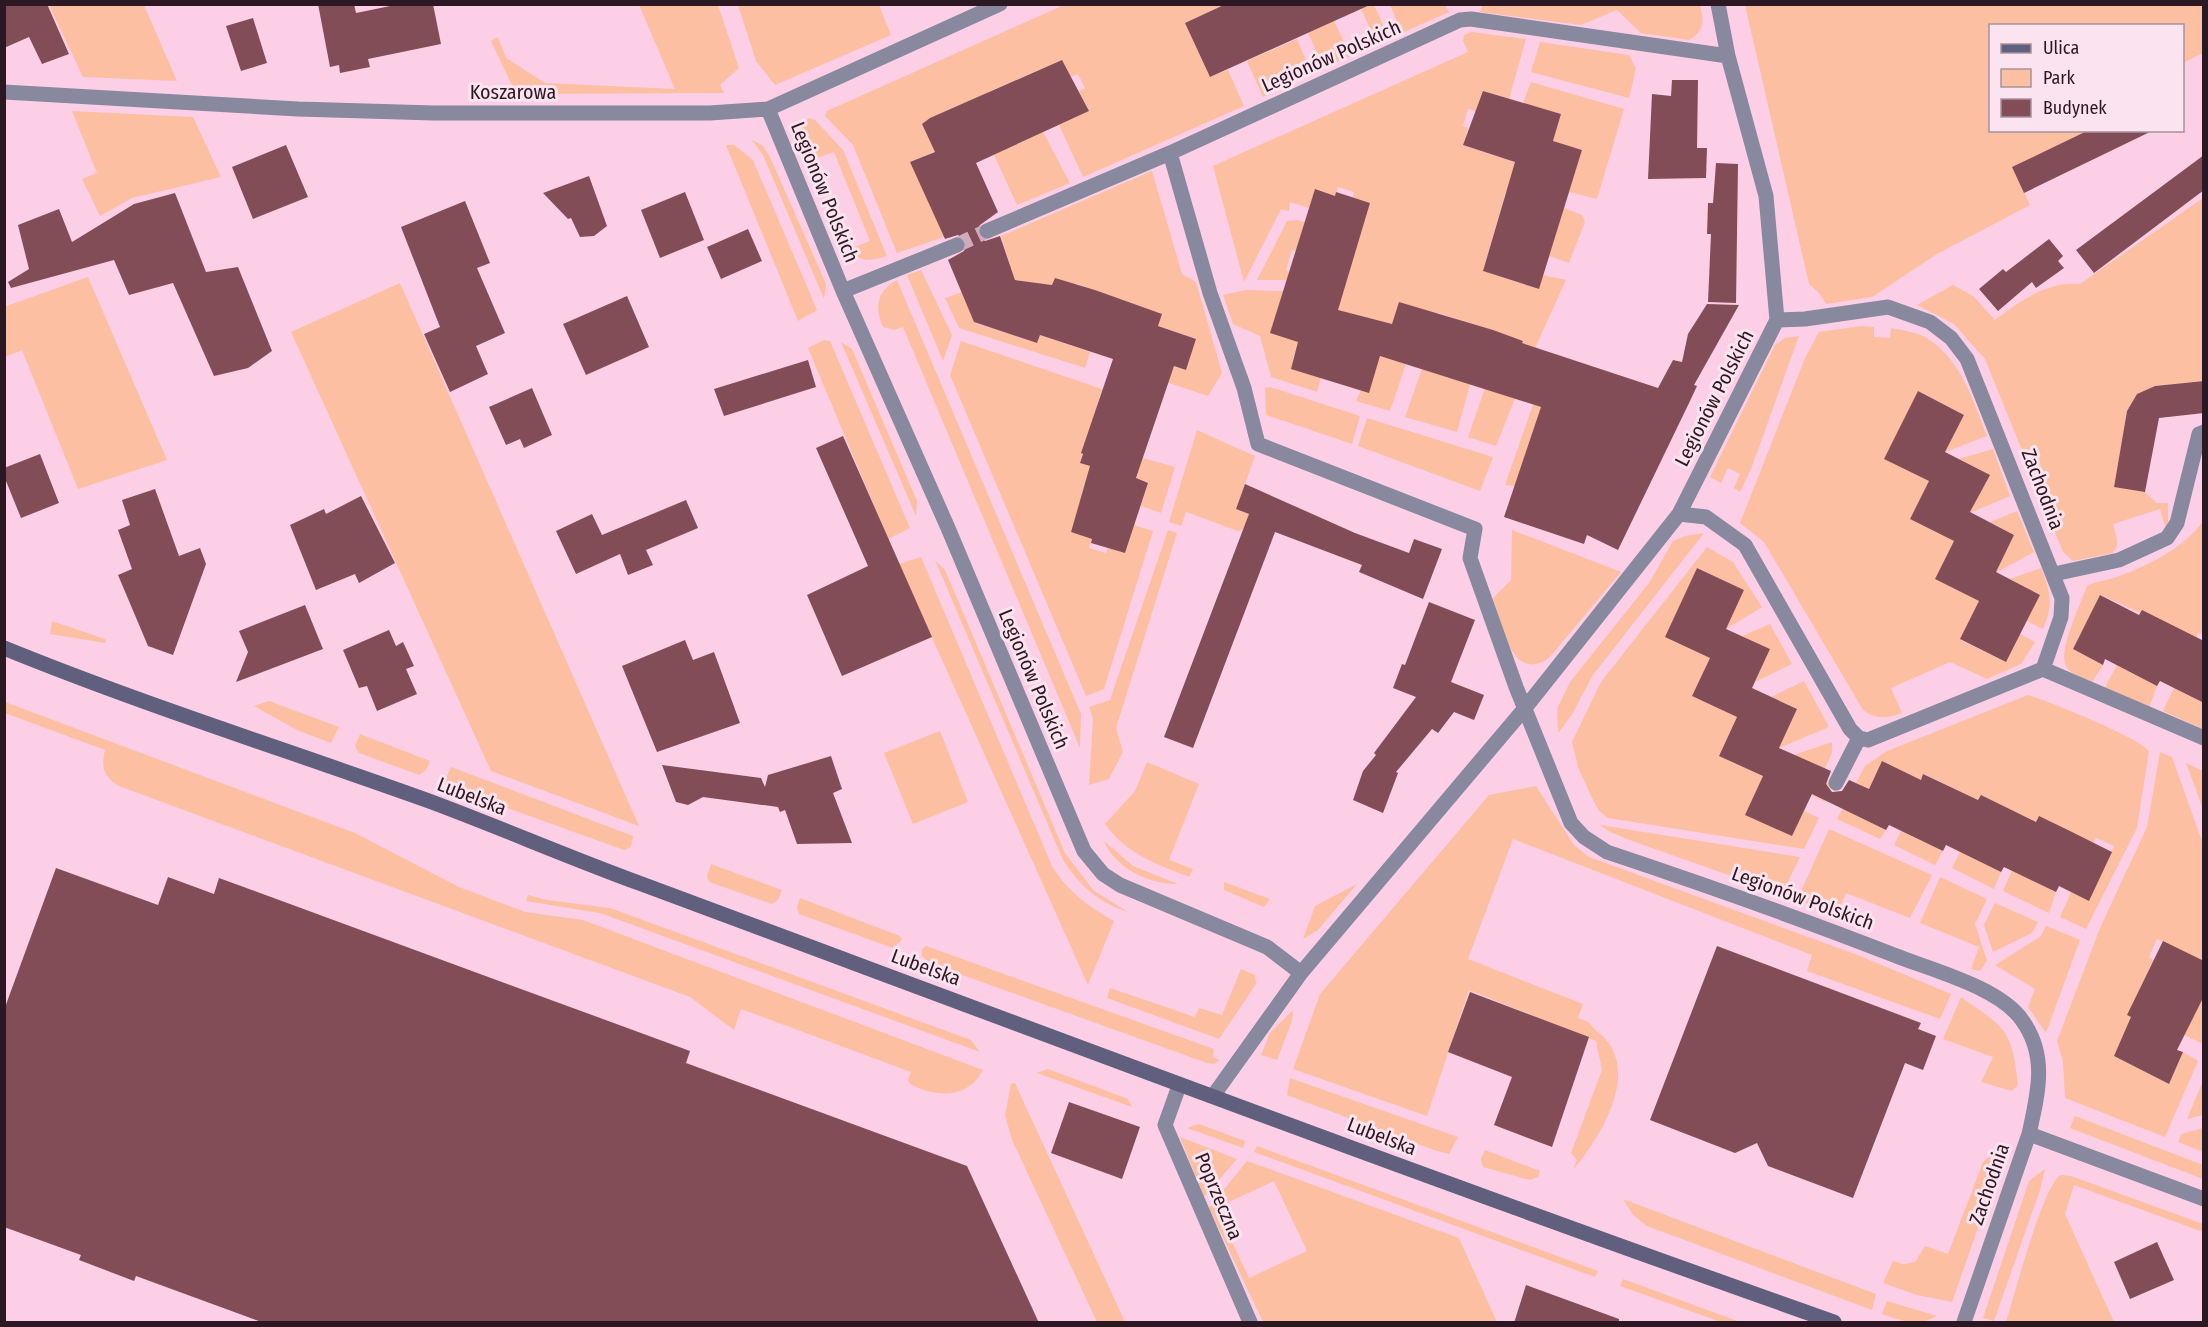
<svg xmlns="http://www.w3.org/2000/svg" width="2208" height="1327" viewBox="0 0 2208 1327" font-family="'Fira Sans Condensed',sans-serif">
<style>
.green{fill:#fdbfa1;fill-rule:evenodd}
.building{fill:#834d58}
.lines{fill:none;stroke-linecap:round;stroke-linejoin:round}
.street-tunnel{stroke:#d2aabf;stroke-width:15;stroke-dasharray:15 8;stroke-linecap:butt}
.street{stroke:#88889e;stroke-width:15}
.secondary{stroke:#605f7e;stroke-width:15}
.labels{text-anchor:middle;stroke-width:6;stroke-linejoin:round;paint-order:stroke}
.street-label{font-size:20px;fill:#2c1823;stroke:#fbe4ef}
</style>
<rect width="100%" height="100%" fill="#fccfe6"/>
<!-- green -->
<path class="green" d="M1066 4 1226 5 1185 23 1210 77 1228 70 1244 106 1083 177 1059 125 1089 111 1079 91 1085 88 1078 74 1070 77 1062 60 990 91 942 148 911 162 944 237 897 253 853 145 825 116 827 111Z
M1483 4 1700 5C1704 22 1705 30 1689 40L1641 33 1617 10 1581 25 1480 12Z
M49 5H144L177 81 83 77Z
M639 5H718L739 68 720 85 724 93 516 94 491 41 498 37 506 58 545 83 675 89Z
M738 5H879L891 35 775 85 756 61Z
M1359 5H1374L1389 38 1377 43Z
M1390 5H1445L1449 12 1402 33Z
M1745 5H2203V53L2183 63 2182 26H1990V130L2089 131 2012 167 2030 205 1937 254 1872 297 1826 304 1819 293 1809 284Z
M1334 21 1351 56 1324 68 1308 33Z
M1471 32 1526 39 1509 99 1483 91 1476 111 1468 109 1463 126 1468 128 1463 145 1518 163 1505 194 1483 271 1538 289 1543 275 1566 280 1536 346 1496 446 1468 437 1485 388 1506 395 1523 341 1439 313 1392 324 1334 321 1370 203 1353 198 1354 192 1338 187 1335 196 1315 190 1309 208 1290 202 1289 211 1281 209 1244 282 1213 166 1468 52 1463 41 1464 35Z
M1297 39 1312 74 1263 97 1247 61Z
M1540 42 1629 55 1636 69 1629 98 1531 72Z
M1531 82 1624 109 1597 199 1569 192 1582 150 1561 144 1551 148 1561 114 1523 103Z
M72 111 193 117 221 177 132 198 100 216 82 179 97 173Z
M809 118 815 120 843 150 887 256C870 261 861 263 849 249L870 241 834 152 811 160 799 131 800 125Z
M1043 132 1070 183 1017 205 994 155Z
M752 140 762 145 770 157 826 284 824 299 763 155Z
M726 145H734L753 160 817 310 798 321Z
M1152 171 1182 274 1196 282 1222 373 1208 396 1157 379 1163 362 1186 370 1196 339 1158 326 1161 314 1078 284 1052 285 1015 280 1001 236Z
M2203 198V381L2155 386 2137 394 2127 411 2114 486 2145 492 2157 503H2168V524L2165 526 2160 509 2113 524C2115 534 2122 544 2112 553L2073 561 2063 552 1985 359 1954 324 1917 305 1953 285 1973 296 1995 320C2021 301 2046 281 2080 284Z
M1564 208 1582 215 1585 222 1569 263 1549 256Z
M1297 220 1305 222 1296 251 1292 250 1286 270 1289 272 1287 280H1257L1287 221Z
M921 270 952 335 943 361 907 275Z
M88 277 167 460 78 489 22 350 5 357 4 307Z
M897 280 1081 714 1080 748 903 327 894 330 883 327C874 307 877 291 897 280Z
M400 283 639 826 491 771 291 332Z
M1246 290 1283 291 1302 335 1293 359 1321 378 1317 392 1271 377 1260 336 1233 324 1223 295Z
M962 292 975 323 1037 343 1040 335 1090 352 1085 368 959 328 945 298Z
M1861 326 1874 327V337L1890 338 1891 328C1901 330 1914 332 1923 336 1960 356 1973 400 1987 436L1945 452 1964 415 1918 391 1885 459 1929 481 1910 519 1954 541 1935 579 1979 601 1960 640 2006 662 2020 634 2035 642 2021 664 1987 679 1950 662 1891 688 1902 713C1887 718 1876 720 1863 710L1764 542 1740 523 1805 358 1819 332Z
M1799 336 1751 469 1740 492 1734 488 1740 474 1728 468 1721 483 1710 477 1775 345 1785 338Z
M824 340 830 341 910 528 888 539 808 348Z
M961 341 1102 389 1080 462 1093 467 1082 492 1084 493 1071 531 1092 539 1089 548 1106 553 1108 548 1125 553 1134 525 1153 531 1104 689 1086 696 950 375Z
M841 342 852 349 917 501 916 516Z
M1551 353 1558 355 1515 486 1505 485Z
M1380 356 1406 364 1390 411 1356 401 1361 390 1369 392Z
M1422 369 1470 384 1457 432 1405 417Z
M1270 387 1360 416 1352 444 1266 415 1265 388Z
M1367 418 1493 457 1480 491 1358 446Z
M1197 430 1255 456 1236 509 1252 515 1256 525 1238 531 1186 512 1181 526 1169 522Z
M1993 449 2010 496 1970 513 1989 475 1959 459Z
M1143 458 1175 467 1161 513 1141 506 1148 483 1136 479Z
M2017 511 2034 552 1995 573 2014 535 1990 522Z
M2201 524H2203V635L2198 633 2196 638 2101 595 2073 649 2103 665 2092 682C2084 678 2073 675 2067 668 2056 653 2081 604 2087 586 2096 581 2105 581 2114 578 2145 567 2181 550 2201 524Z
M1168 530 1177 533 1116 728 1123 752 1109 779 1089 785 1093 719 1089 707 1110 700Z
M1512 530 1621 572 1549 658C1511 684 1502 624 1493 598L1511 580Z
M1704 533 1593 675 1571 716 1558 733 1557 709 1570 682 1649 583 1673 541 1685 536Z
M1707 547 1733 562 1762 607 1726 629 1744 590 1697 568 1666 636 1710 658 1692 696 1737 717 1719 755 1763 776 1746 815 1792 836 1804 811 1819 818 1804 849 1608 818 1599 811 1591 796 1578 767 1572 742 1601 682Z
M921 557 1052 866C1068 892 1088 906 1114 921L1088 985 899 564Z
M935 560 945 570 1065 853 1093 890 1128 912C1098 902 1080 886 1063 860Z
M2041 568C2051 592 2053 605 2043 629L2027 621 2040 595 2010 579Z
M52 621 105 639 106 643 50 634Z
M1770 624 1792 664 1755 682 1770 649 1742 636Z
M2117 665 2157 686 2149 708 2105 687Z
M1804 681 1829 727 1779 748 1797 709 1771 697Z
M2174 688 2203 703V729L2163 711Z
M2028 695C2046 700 2142 739 2149 751L2137 828 2086 929 2060 917 2071 892 2089 900 2114 846 2096 838 2093 843 2039 817 2036 822 1981 795 1978 800 1924 774 1921 780 1882 761 1856 815 1886 830 1880 839 1837 819 1865 766 1887 751Z
M269 701 339 727 331 743 297 730 254 706Z
M5 702 355 833 459 887 525 912 583 920 983 1070C968 1099 936 1098 910 1084L908 1080 911 1072 741 1009 734 1030 690 997 119 786C103 776 101 767 105 750L5 713Z
M940 731 968 802 913 824 884 753Z
M360 734 430 761 426 770 419 775 359 753 355 746Z
M1832 742V753L1821 777 1830 784V792L1825 802 1811 795 1824 768 1794 755Z
M2160 752 2172 757 2203 844V961L2157 939 2149 957 2153 960 2128 1015 2132 1017 2114 1056 2169 1084 2183 1052 2198 1061 2165 1137 2065 1098 2063 1062 2057 1041 2100 928 2147 827Z
M1147 762 1199 784 1169 860 1193 869 1189 877C1157 864 1126 854 1105 824L1135 791Z
M2186 763 2203 771V809Z
M451 767 633 836 631 847 624 850 449 787 445 780Z
M1536 786 1574 845 1589 857 1860 956 1951 994 1940 1019 1807 971 1812 955 1513 839 1468 959 1583 1004 1578 1018C1594 1023 1588 1024 1599 1033 1643 1069 1601 1137 1573 1170L1577 1160 1571 1153 1602 1070 1596 1041 1469 990 1427 1116 1293 1069 1320 994 1489 795Z
M1600 825 1800 857 1782 894 1635 842 1610 832Z
M1829 829 1932 875 1910 918 1846 893 1837 915 1797 900Z
M1901 831 1943 851 1935 865 1894 845Z
M1104 841 1133 866 1178 884C1150 885 1115 868 1104 841Z
M1960 852 2001 872 1994 889 1952 868Z
M711 864 782 890 778 900 772 904 709 882 707 876Z
M2012 871 2056 892 2049 913 2005 892 2003 890Z
M1940 877 1987 899 1975 924 1987 961 1980 971 1971 969 1979 947 1920 923Z
M1224 882 1270 899 1264 907 1224 890Z
M1357 884 1318 930 1303 939 1315 906Z
M528 895 547 900 610 908 971 1040 980 1052 600 913 526 901Z
M800 898 900 936 902 940 893 948 799 914 797 907Z
M1995 903 2038 922 2032 933 1993 952 1984 925Z
M2046 926 2080 940 2046 1033 2028 1007 2035 989 1995 965 2040 937Z
M926 946 1214 1049 1213 1057 1220 1060 1214 1064 1207 1063 929 963 922 956V949Z
M1241 969 1255 975 1256 984 1219 1039 1107 998 1110 988 1195 1017 1199 1008 1222 1015Z
M1961 997C2005 1028 2012 1028 2018 1085L2012 1091 1981 1082 1993 1057 1943 1039Z
M2202 999 2203 1000V1044L2184 1035Z
M1293 1010 1292 1021 1277 1060 1261 1055 1270 1033Z
M1048 1069 1128 1099 1132 1107 1037 1073Z
M1290 1078 1458 1137 1449 1154 1434 1150 1287 1095Z
M2203 1081V1115L2187 1119Z
M1015 1083 1125 1322H1097L1012 1140 1005 1115 1011 1084Z
M2075 1116 2203 1165V1179L2070 1128Z
M1199 1124 1245 1141 1243 1148 1187 1128Z
M2203 1128V1152L2178 1142 2181 1134Z
M1180 1137 1237 1159 1204 1197Z
M1257 1146 1598 1271 1595 1277 1254 1152Z
M1485 1150 1540 1171 1538 1177 1530 1180 1483 1167 1481 1159Z
M1993 1153 2004 1154 1952 1302 1917 1295 1883 1283 1893 1261 1904 1264 1915 1262 1925 1246 1948 1254 1983 1162Z
M1247 1161 1459 1238 1497 1322H1263L1209 1208ZM1274 1181 1307 1251 1249 1278 1216 1208Z
M2045 1169 2040 1190 1994 1321 1983 1318 2029 1181Z
M2061 1175 2071 1176 2203 1224V1232L2074 1185 2065 1214 2114 1322H2006C2014 1297 2043 1184 2061 1175Z
M1623 1199 1876 1294 1872 1310 1647 1226 1633 1215Z
M1623 1279 1740 1322H1721L1620 1286Z
M1887 1301 1937 1316C1919 1327 1901 1321 1882 1314Z"/>
<!-- building -->
<path class="building" d="M4 4H47L69 54 42 64 29 37 4 48Z
M318 4H354L356 13 400 4H433L441 44 368 59 370 67 340 73 339 65 330 67Z
M1226 4H1372L1210 77 1185 23Z
M253 18 267 63 241 71 226 26Z
M1062 60 1089 111 976 163 998 212 980 225 977 230 978 235 985 241 1000 236 1015 280 1052 285 1055 278 1095 290 1162 314 1158 326 1196 339 1186 370 1174 366 1136 478 1148 483 1125 553 1091 543 1092 539 1071 532 1090 466 1080 463 1083 454 1081 453 1113 359 1040 335 1037 343 974 322 948 260 964 251 966 242 958 235 945 239 910 162 935 152 922 124 930 118Z
M1672 80H1698L1697 148H1707L1706 178 1648 179 1652 94 1671 96Z
M1483 91 1561 114 1553 141 1582 150 1539 289 1483 271 1515 162 1463 145Z
M2089 130H2154L2024 193 2012 167Z
M286 145 308 197 253 219 232 167Z
M2204 155V190L2094 273 2076 250Z
M1716 163 1738 164 1736 303 1708 302 1711 234H1707L1708 203H1713Z
M589 176 607 226 594 236 580 237 571 218 568 219 543 193Z
M1315 189 1335 196 1336 192 1370 203 1338 310 1392 324 1399 302 1493 330 1523 341 1522 343 1658 388 1673 360 1682 362 1688 334 1707 304 1739 305 1694 385 1697 386 1690 401 1618 550 1587 535 1584 544 1504 517 1541 407 1380 356 1369 393 1291 369 1298 342 1270 333Z
M685 192 704 240 660 258 641 210Z
M175 193 206 272 238 267 272 351 248 368 214 376 173 283 129 295 114 260 11 288 8 282 29 269 18 225 59 209 72 242 134 204Z
M465 201 490 263 477 268 505 333 476 346 488 374 450 392 424 334 440 327 401 227Z
M748 229 762 261 721 279 707 247Z
M2049 239 2063 256 2058 261 2064 268 2036 288 2032 282 1998 311 1979 289 2003 269 2006 272Z
M627 296 649 347 586 375 563 324Z
M808 360 816 387 724 416 714 389Z
M2204 381V413L2159 418 2145 492 2114 487 2127 411 2137 394 2155 386Z
M532 388 552 435 524 448 520 439 506 445 489 407Z
M1918 391 1964 415 1945 452 1990 475 1970 512 2014 535 1996 572 2040 595 2006 662 1960 639 1979 601 1935 579 1954 541 1910 519 1929 481 1884 459Z
M843 436 932 637 842 676 807 595 868 566 816 448Z
M40 454 59 503 21 518 4 476V468Z
M1245 484 1355 533 1409 553 1414 539 1442 549 1423 599 1359 572 1362 565 1275 532 1193 748 1164 737 1249 514 1236 509Z
M155 489 179 556 200 548 206 564 173 655 148 646 118 575 132 569 118 530 130 525 122 500Z
M361 496 395 563 359 583 355 574 316 590 290 525 324 509 326 514Z
M686 500 698 528 646 550 653 565 628 575 620 554 576 574 556 531 592 514 602 535Z
M1697 568 1744 590 1726 629 1770 649 1752 688 1797 709 1779 748 1831 771 1826 784 1832 792 1842 791 1849 780 1869 789 1882 761 1921 780 1923 774 1978 800 1981 795 2036 822 2039 816 2070 831 2112 852 2089 901 2059 886 2056 892 2004 867 2001 872 1946 845 1943 851 1889 825 1886 830 1812 794 1792 836 1745 815 1763 776 1719 756 1737 717 1692 696 1710 658 1665 637Z
M2100 595 2139 615 2142 610 2204 641V703L2160 681 2157 686 2105 659 2103 665 2073 649Z
M1429 602 1475 620 1451 682 1484 695 1474 720 1454 712 1438 733 1432 729 1396 772 1398 773 1383 813 1353 800 1363 771 1376 755 1374 753 1416 697 1393 688 1402 664 1405 665Z
M305 605 323 649 236 682 248 652 239 631Z
M389 630 396 646 403 642 414 666 406 669 417 694 377 711 367 686 359 688 343 650Z
M685 640 693 660 714 652 740 723 657 752 622 666Z
M831 756 842 789 833 793 852 843 797 844 785 810 780 812 778 807 703 797 688 805 676 802 662 765 761 778 765 787 768 775Z
M56 868 158 905 168 877 214 894 219 878 690 1051 686 1063 967 1166 1039 1323H264L136 1276 134 1281 79 1260 81 1255 4 1227V1010Z
M2163 941 2204 961V996L2177 1050 2183 1052 2169 1084 2114 1056 2131 1017 2127 1015Z
M1717 946 1921 1023 1918 1029 1936 1036 1923 1070 1905 1063 1853 1198 1768 1166 1757 1143 1735 1153 1650 1120Z
M1470 992 1589 1037 1552 1147 1494 1125 1512 1077 1448 1052Z
M1069 1102 1140 1127 1122 1179 1051 1153Z
M2157 1242 2174 1280 2130 1299 2114 1262Z
M1526 1285 1619 1319V1323H1514Z"/>
<g class="lines">
<!-- street-tunnel -->
<path class="street-tunnel" d="M957 245 987 231"/>
<!-- street -->
<path class="street" d="M4 92 298 109 434 113H710L768 109 1000 4
M768 109 843 291 948 528 1084 851 1103 874 1120 885 1267 947 1301 973
M1170 153 1210 293 1244 388 1258 444 1475 529 1470 558 1516 687 1571 823 1584 837 1607 852C1703 884 1799 918 1894 955 1931 970 1999 987 2022 1020 2048 1056 2038 1093 2029 1134
M987 231 1170 153 1460 20 1471 19 1728 56
M843 291 957 245
M1777 320 1805 319 1888 307 1930 322 1951 338 1967 359 2062 598 2061 617 2043 669 2204 738
M1679 514 1706 517 1745 545 1850 729 1859 738 1868 740 2043 669
M2054 574 2119 560 2167 538 2177 523 2199 434 2204 432
M1836 783 1859 738
M1179 1086 1165 1125 1250 1322
M1213 1096 1301 973 1525 708 1679 514 1777 320 1766 196 1728 56 1718 4
M1964 1322 2029 1134 2204 1199"/>
<!-- secondary -->
<path class="secondary" d="M4 648C144 705 287 750 429 801 499 827 568 857 639 883 1037 1031 1434 1181 1834 1322"/>
</g>
<g class="labels">
<!-- street labels -->
<g class="street-label">
<text transform="translate(1331 56) rotate(-24)" y="7">Legionów Polskich</text>
<text x="513" y="99">Koszarowa</text>
<text transform="translate(825 192) rotate(68)" y="7">Legionów Polskich</text>
<text transform="translate(1714 398) rotate(-63)" y="7">Legionów Polskich</text>
<text transform="translate(2043 489) rotate(69)" y="7">Zachodnia</text>
<text transform="translate(1034 679) rotate(67)" y="7">Legionów Polskich</text>
<text transform="translate(472 796) rotate(21)" y="7">Lubelska</text>
<text transform="translate(1803 898) rotate(20)" y="7">Legionów Polskich</text>
<text transform="translate(926 967) rotate(20)" y="7">Lubelska</text>
<text transform="translate(1382 1136) rotate(21)" y="7">Lubelska</text>
<text transform="translate(1989 1184) rotate(-71)" y="7">Zachodnia</text>
<text transform="translate(1219 1196) rotate(67)" y="7">Poprzeczna</text>
</g>
</g>
<!-- border -->
<rect width="2208" height="1327" fill="none" stroke="#2c1823" stroke-width="12"/>
<!-- legend -->
<rect x="1989" y="24" width="195" height="108" fill="#fbe4ef" stroke="#a8929d" stroke-width="1.5"/>
<rect x="2001" y="44" width="30" height="9" fill="#605f7e" stroke="#a8929d" stroke-width="1.5"/>
<text x="2043" y="54" font-size="18" fill="#2c1823">Ulica</text>
<rect x="2001" y="69" width="30" height="18" fill="#fdbfa1" stroke="#a8929d" stroke-width="1.5"/>
<text x="2043" y="84" font-size="18" fill="#2c1823">Park</text>
<rect x="2001" y="99" width="30" height="18" fill="#834d58" stroke="#a8929d" stroke-width="1.5"/>
<text x="2043" y="114" font-size="18" fill="#2c1823">Budynek</text>
</svg>
